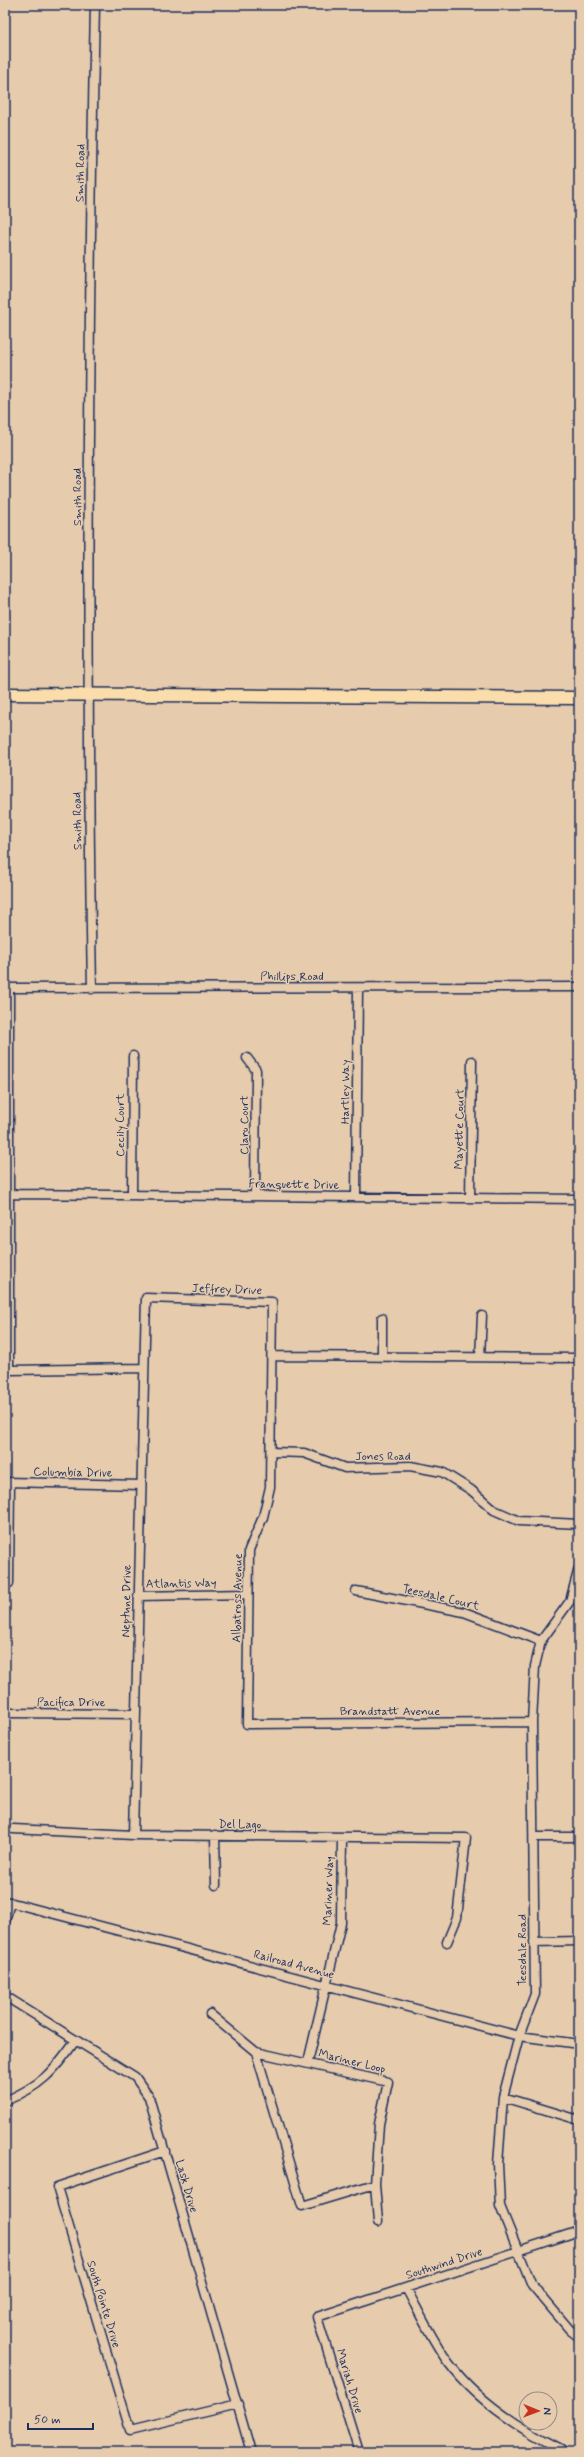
<svg xmlns="http://www.w3.org/2000/svg" width="584" height="2457" viewBox="0 0 584 2457" font-family="Mynerve,sans-serif">
<style>
.lines{fill:none;stroke-linecap:round;stroke-linejoin:round}
.minor-casing{stroke:#1b2f5e;stroke-width:11}
.highway-casing{stroke:#1b2f5e;stroke-width:15}
.minor{stroke:#e6cbad;stroke-width:8}
.highway{stroke:#faddab;stroke-width:12}
.labels{text-anchor:middle;stroke-width:3;stroke-linejoin:round;paint-order:stroke}
.street-label{font-size:12px;fill:#1b2f5e;stroke:#e6cbad}
</style>
<rect width="100%" height="100%" fill="#e6cbad"/>
<filter id="ink" filterUnits="userSpaceOnUse"><feTurbulence type="fractalNoise" baseFrequency=".025" numOctaves="2"/><feDisplacementMap in="SourceGraphic" scale="8" xChannelSelector="R" yChannelSelector="G"/><feConvolveMatrix kernelMatrix="1 2 1 2 8 2 1 2 1" color-interpolation-filters="sRGB"/></filter>
<g filter="url(#ink)">
<g class="lines">
<!-- minor casing -->
<g class="minor-casing">
<path id="minor" d="M5 988 579 987
M9 988V1370L143 1368
M92 989C86 661 88 333 95 5
M247 1058 256 1070 255 1196
M9 1194 579 1199
M132 1195 133 1056
M356 1197 358 988
M470 1198 472 1061
M382 1318V1357
M272 1356 579 1358
M480 1357 482 1316
M271 1452 304 1453 345 1468 410 1466 442 1472 471 1490 494 1510 519 1521 579 1524
M5 1482 141 1485
M579 1568 570 1601 541 1641 535 1666 532 1722 535 1994 519 2036 503 2097 498 2164 500 2206 532 2285 570 2330 579 2337
M9 1583 10 1482
M356 1591 464 1612 541 1641
M138 1596 248 1594
M5 1713 136 1714
M13 1829 133 1835 466 1838 457 1918 447 1942
M133 1835 146 1298 272 1302 270 1487 263 1517 249 1550 247 1724 532 1722
M215 1835 216 1885
M534 1837H579
M5 1901 519 2036 579 2044
M5 1922 10 1902
M534 1942 579 1941
M5 1996 135 2077 149 2097 251 2452
M210 2014 256 2052 302 2206 375 2184 379 2124 388 2082 256 2052
M308 2062 341 1923 342 1837
M503 2097 579 2120
M5 2101C41 2086 53 2072 75 2041
M165 2151 57 2187 130 2430 238 2404
M375 2184 378 2222
M406 2288C419 2312 432 2340 448 2362 477 2401 519 2428 561 2449V2452
M359 2452 317 2317 579 2231"/>
</g>
<!-- highway casing -->
<g class="highway-casing">
<path id="highway" d="M5 694 579 698"/>
</g>
<!-- minor -->
<use href="#minor" class="minor"/>
<!-- highway -->
<use href="#highway" class="highway"/>
</g>
</g>
<g class="labels">
<!-- street labels -->
<g class="street-label">
<text transform="translate(80 173) rotate(-89)" y="4">Smith Road</text>
<text transform="translate(77 497) rotate(-90)" y="4">Smith Road</text>
<text transform="translate(77 821) rotate(-91)" y="4">Smith Road</text>
<text x="292" y="980">Phillips Road</text>
<text transform="translate(345 1092) rotate(-90)" y="4">Hartley Way</text>
<text transform="translate(120 1125) rotate(-90)" y="4">Cecily Court</text>
<text transform="translate(244 1125) rotate(-90)" y="4">Claro Court</text>
<text transform="translate(459 1129) rotate(-89)" y="4">Mayette Court</text>
<text transform="translate(294 1184) rotate(1)" y="4">Franquette Drive</text>
<text transform="translate(227 1289) rotate(2)" y="4">Jeffrey Drive</text>
<text x="383" y="1460">Jones Road</text>
<text transform="translate(73 1472) rotate(1)" y="4">Columbia Drive</text>
<text transform="translate(181 1583) rotate(-1)" y="4">Atlantis Way</text>
<text transform="translate(441 1597) rotate(13)" y="4">Teesdale Court</text>
<text transform="translate(237 1598) rotate(-89)" y="4">Albatross Avenue</text>
<text transform="translate(126 1601) rotate(-89)" y="4">Neptune Drive</text>
<text x="71" y="1706">Pacifica Drive</text>
<text x="390" y="1715">Brandstatt Avenue</text>
<text transform="translate(240 1824) rotate(1)" y="4">Del Lago</text>
<text transform="translate(328 1891) rotate(-88)" y="4">Mariner Way</text>
<text transform="translate(522 1950) rotate(-90)" y="4">Teesdale Road</text>
<text transform="translate(294 1964) rotate(15)" y="4">Railroad Avenue</text>
<text transform="translate(352 2061) rotate(14)" y="4">Mariner Loop</text>
<text transform="translate(187 2186) rotate(74)" y="4">Lask Drive</text>
<text transform="translate(444 2263) rotate(-18)" y="4">Southwind Drive</text>
<text transform="translate(104 2304) rotate(73)" y="4">South Pointe Drive</text>
<text transform="translate(350 2381) rotate(73)" y="4">Mariah Drive</text>
</g>
</g>
<!-- margin -->
<rect width="584" height="2457" fill="none" stroke="#e6cbad" stroke-width="20"/>
<rect x="10" y="10" width="564" height="2437" fill="none" stroke="#1b2f5e" stroke-width="1.5" filter="url(#ink)"/>
<!-- north arrow -->
<g transform="translate(538 2411) rotate(91)"><circle r="19" fill="#e6cbad" stroke="#958d8d"/>
<path d="M0-3L7 15L0 10L-7 15Z" fill="#c8321e"/>
<text y="-6" font-size="11" font-weight="bold" text-anchor="middle" fill="#1b2f5e">N</text>
</g>
<!-- scale -->
<path d="M28 2423v6h65v-6" fill="none" stroke="#1b2f5e" stroke-width="2"/>
<text x="34" y="2423" font-size="12" fill="#1b2f5e" stroke="#e6cbad" stroke-width="3" paint-order="stroke">50 m</text>
</svg>
